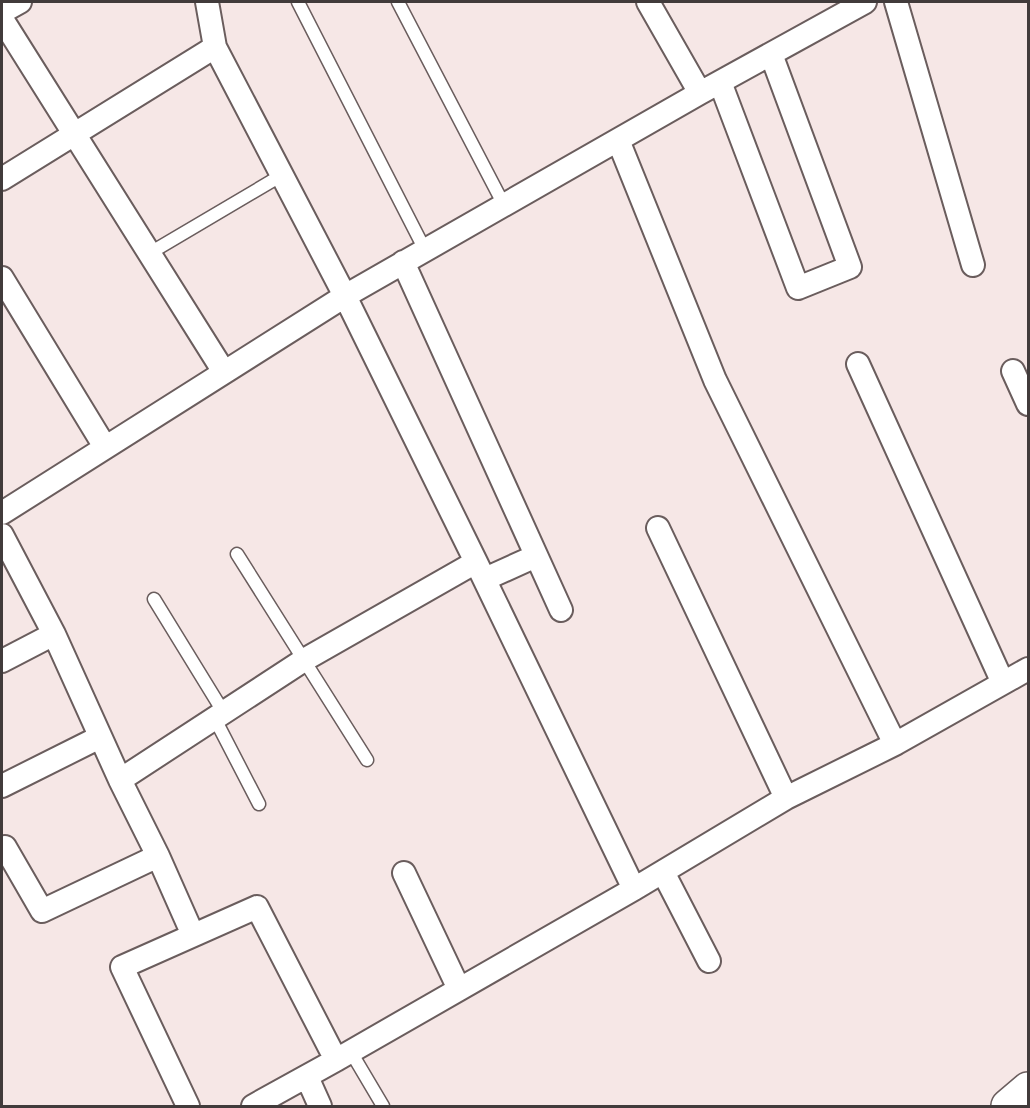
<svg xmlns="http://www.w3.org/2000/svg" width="1030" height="1108" viewBox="0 0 1030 1108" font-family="'Sofia Sans Condensed',sans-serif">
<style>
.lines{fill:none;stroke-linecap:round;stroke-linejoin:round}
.lane-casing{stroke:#6a5d5d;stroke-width:15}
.street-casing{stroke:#6a5d5d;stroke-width:26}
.primary-casing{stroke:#6a5d5d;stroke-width:36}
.lane{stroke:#fff;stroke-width:12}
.street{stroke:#fff;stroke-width:22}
.primary{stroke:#fff;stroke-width:33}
</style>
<rect width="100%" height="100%" fill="#f6e7e6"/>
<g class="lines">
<!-- lane casing -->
<g class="lane-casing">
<path id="lane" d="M298 2 425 250
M398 2 504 205
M150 253 282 175
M237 554 367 760
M154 599 224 713
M215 719 259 804
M351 1052 383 1106"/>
</g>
<!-- street casing -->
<g class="street-casing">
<path id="street" d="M207 2 215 47 345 296 476 562 634 889
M648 2 700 93
M896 2 973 265
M2 12 20 2
M2 19 224 372
M720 82 798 288 850 267 771 54
M618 140 715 380 895 744
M2 179 215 47
M403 262 561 610
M2 278 105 447
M858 364 1003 683
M1013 371 1028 404
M2 513 345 296 700 93 865 2
M658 528 786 798
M2 535 54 634 120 780 158 856 193 935
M485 579 536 556
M2 661 54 634
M120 780 304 660 476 562
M2 786 100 737
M2 849 5 847 42 911 158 856
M663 872 709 961
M404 873 459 989
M307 1077 320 1106
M188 1106 122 967 257 907 336 1060
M253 1106 336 1060 634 889 786 798 895 744 1028 669"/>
</g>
<!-- primary casing -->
<g class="primary-casing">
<path id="primary" d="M1008 1106 1028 1089"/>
</g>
<!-- lane -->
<use href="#lane" class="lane"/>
<!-- street -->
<use href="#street" class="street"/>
<!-- primary -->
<use href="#primary" class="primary"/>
</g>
<!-- border -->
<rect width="1030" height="1108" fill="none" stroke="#413b3b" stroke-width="6"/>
</svg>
